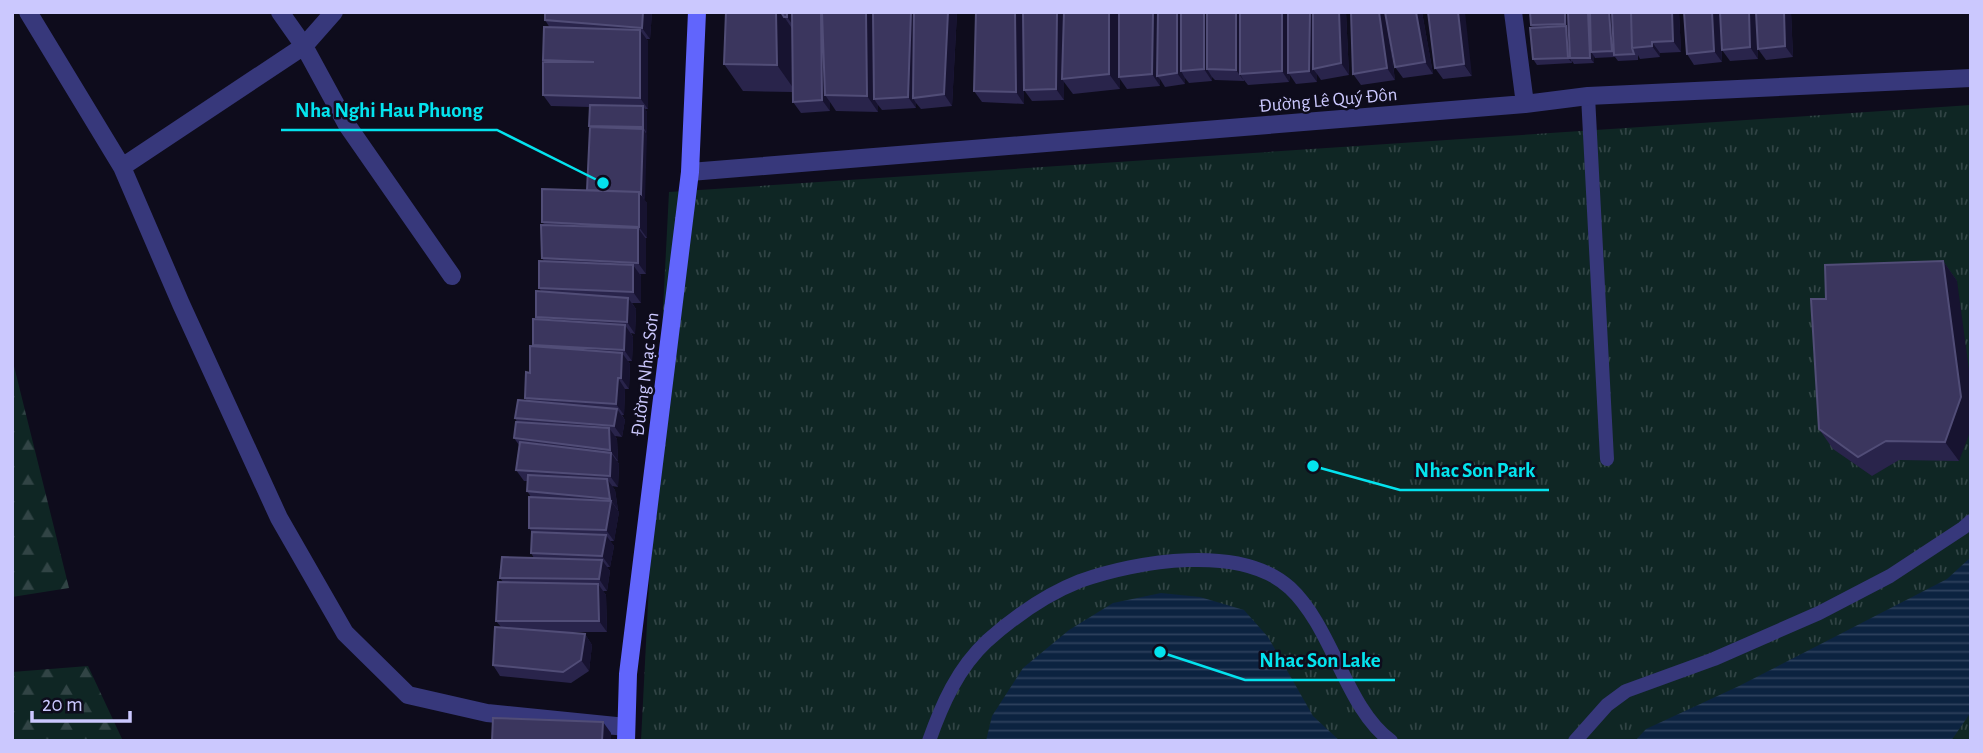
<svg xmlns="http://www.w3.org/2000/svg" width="1983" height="753" viewBox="0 0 1983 753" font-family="'Alegreya Sans',sans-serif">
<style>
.grass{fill:url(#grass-tufts)}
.forest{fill:url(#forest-firs)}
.water{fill:url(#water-rules)}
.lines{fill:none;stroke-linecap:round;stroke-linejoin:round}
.service{stroke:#37387b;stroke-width:14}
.minor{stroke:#37387b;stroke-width:18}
.secondary{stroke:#6165fc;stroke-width:18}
.wall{fill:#29244b}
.shaded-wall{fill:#171330}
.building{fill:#3b365e;stroke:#514d77;stroke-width:2}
.labels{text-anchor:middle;stroke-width:5;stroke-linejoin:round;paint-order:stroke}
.street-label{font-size:19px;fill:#cbc8fe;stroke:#0e0c1c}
.leader{fill:none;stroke:#04e3ee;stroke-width:2.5}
.callout-dot{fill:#04e3ee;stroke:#0e0c1c;stroke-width:2.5}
.callout-label{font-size:21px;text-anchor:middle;font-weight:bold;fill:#04e3ee;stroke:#0e0c1c;stroke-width:5;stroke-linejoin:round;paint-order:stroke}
</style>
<defs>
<pattern id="grass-tufts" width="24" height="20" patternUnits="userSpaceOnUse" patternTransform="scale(1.75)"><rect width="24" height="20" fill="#0f2624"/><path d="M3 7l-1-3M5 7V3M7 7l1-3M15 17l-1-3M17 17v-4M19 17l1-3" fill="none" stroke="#314445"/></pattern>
<pattern id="forest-firs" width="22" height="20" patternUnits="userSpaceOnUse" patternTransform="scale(1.75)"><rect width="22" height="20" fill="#0f2624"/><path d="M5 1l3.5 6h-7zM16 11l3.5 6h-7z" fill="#314445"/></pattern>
<pattern id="water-rules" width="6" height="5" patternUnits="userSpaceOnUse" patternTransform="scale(1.75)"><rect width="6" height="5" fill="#0c2340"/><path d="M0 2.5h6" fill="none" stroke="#2e415d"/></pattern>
</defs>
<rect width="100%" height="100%" fill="#0e0c1c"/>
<!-- grass -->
<path class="grass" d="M1971 105V741H641L669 192Z"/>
<!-- forest -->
<path class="forest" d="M12 358 69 588 12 597Z
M88 666 123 741H12V672Z"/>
<!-- water -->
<path class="water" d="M1971 557V712L1951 741H1635L1646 729 1739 686 1947 579Z
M1161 593 1200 597 1244 610 1268 637 1313 716 1340 741H986L992 716 1023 668 1069 630 1113 603Z"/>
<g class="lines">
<!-- service -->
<path class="service" d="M1588 96 1607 459
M929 741C942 704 958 668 987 641 1014 617 1047 594 1080 581 1136 561 1241 543 1290 588 1333 628 1346 709 1391 741
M1575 741 1607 705 1626 691 1714 659 1819 613 1890 576 1963 528 1971 521"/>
<!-- minor -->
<path class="minor" d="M28 12 122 167 181 304 279 518 345 633 408 695 487 713 626 727
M280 12 304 46 347 125 452 276
M1513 12 1525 104
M122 167 304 46 334 12
M690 172 1525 104 1588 96 1971 78"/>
<!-- secondary -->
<path class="secondary" d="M626 741 628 674 690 172 697 12"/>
</g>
<!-- wall -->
<path class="wall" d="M545 12H652L650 39H646L648 41V109H645L647 112 644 200 647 203V238H645L646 239V274H640L641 276V303H632L636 309 635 334 631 333 633 337 632 361H628L630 364 629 389H625L624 415H622L625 420 622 437 615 436 617 439 618 461H617L619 464 618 487 612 486 615 490 618 510H617L619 512 614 541H610L614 546 610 567H607L610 571 607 591H603L606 595 607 632H559L585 634 592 645 589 671 571 683 500 676 493 665 501 627 496 621 503 582 500 578 534 558 531 553 532 532 529 528 531 497 527 491V481H524L516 470 519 445 514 438 517 422 515 418 527 401 525 398 534 346 533 345 537 319 536 317 541 291 539 288 544 261 542 258 545 225 542 222 587 190 591 127 589 126 590 107 551 106 543 95 544 62 543 60 550 28 545 20Z
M726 12H957L952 106 921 109 916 103V108L882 110 878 105V112L836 111 830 102V111L801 113 793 102V92L743 91 724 64Z
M1023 12H1346L1349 75 1321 80 1317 74V82L1296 84 1290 75 1289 82 1248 85 1244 80V81L1215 80 1212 77V81L1189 83 1185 78V84L1165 87 1160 79V86L1127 89 1120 79V89L1073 94 1064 82V100L1032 101 1024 90Z
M1023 12 1024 104 982 102 974 91Z
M1351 12H1422L1433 74 1403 78 1395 67 1387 21 1395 80 1361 85 1353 74Z
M1428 12 1472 76 1443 79 1435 68Z
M1530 12H1679L1681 52 1660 53V57L1640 59 1638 55V60L1618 61 1615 57 1595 58 1594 56V63L1574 64 1572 61V63L1537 65 1533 59 1532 28 1531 25Z
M1720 12 1722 62 1694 65 1687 54Z
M1720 12H1791L1793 57 1766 60 1758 49 1756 16 1758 59 1730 61 1722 50Z
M1943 261 1957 281 1959 461 1899 460 1872 476 1833 449 1819 429 1826 299Z"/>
<!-- shaded-wall -->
<path class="shaded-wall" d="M643 12H652L650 39 642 28Z
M776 12H781L795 33 796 92 777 65Z
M787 12H795V28L787 17Z
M821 12 825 95 830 102V111L822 100Z
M866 12H877L874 99 878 105V112L867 96Z
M911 12H919L913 98 916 103V108L908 97Z
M948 12H957L952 106 944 94Z
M1015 12H1023L1024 104 1016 92Z
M1057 12H1065L1062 79 1064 82V100L1056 89Z
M1109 12H1120L1119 77 1120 79V89L1109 74Z
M1153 12H1161L1157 76 1160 79V86L1152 74Z
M1177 12H1185L1181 71 1185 78V84L1177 73Z
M1204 12H1211L1207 69 1212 77V81L1204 69Z
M1236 12H1243L1240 74 1244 81 1236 70Z
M1282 12H1290L1288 73 1290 75 1289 82 1282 71Z
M1310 12H1318L1313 69 1317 74V82L1309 71Z
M1339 12H1346L1349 75 1341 63Z
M1379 12H1385L1395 80 1387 68Z
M1416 12H1422L1433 74 1425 62Z
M1458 12H1465L1472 76 1464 64Z
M1565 12H1569L1570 58 1572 63 1568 58Z
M1588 12H1591V52L1594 56V63L1590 58Z
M1609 12H1613L1615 55 1612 51Z
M1672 12H1679L1681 52 1673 41Z
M1712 12H1720L1722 62 1714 51Z
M1749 12H1756L1758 59 1750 47Z
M1784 12H1791L1793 57 1785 46Z
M640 30 648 41V109L640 98Z
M1652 42 1660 53V57L1652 46Z
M643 106 647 112V133L643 127Z
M643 129 647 135 645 200 641 194Z
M639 192 647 203V238L639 227Z
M638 228 646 239V274L638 263Z
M1943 261 1957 281 1971 385V429L1959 461 1945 442Z
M633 265 641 276V303L633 292Z
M628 298 636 309 635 334 627 322Z
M625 325 633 337 632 361 624 350Z
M622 353 630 364 629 389 621 378Z
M618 378 625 389 624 415 616 404Z
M617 409 625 420 622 437 614 426Z
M609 428 617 439 618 461 610 450Z
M611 453 619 464 618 487 610 476Z
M607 479 615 490 618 510 610 499Z
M611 501 619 512 614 541 606 530Z
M606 535 614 546 610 567 602 556Z
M602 560 610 571 607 591 599 579Z
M598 584 606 595 607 632 599 621Z
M585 634 592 645 589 671 581 660Z
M603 722 611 733V741H602Z"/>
<!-- building -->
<path class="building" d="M545 12H643L642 28 545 20Z
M726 12H776L777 65 724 64Z
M781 12H787V17H784Z
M792 12H821L822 100 793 102Z
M822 12H866L867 96 825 95Z
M873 12H911L908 97 874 99Z
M914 12H948L944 94 913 98Z
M976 12H1015L1016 92 974 91Z
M1023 12H1057L1056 89 1024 90Z
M1064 12H1109V74L1062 79Z
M1119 12H1153L1152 74 1119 77Z
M1158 12H1177V73L1157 76Z
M1181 12H1204V69L1181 71Z
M1207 12H1236V70L1207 69Z
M1240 12H1282V71L1240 74Z
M1288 12H1310L1309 71 1288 73Z
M1313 12H1339L1341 63 1313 69Z
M1351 12H1379L1387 68 1353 74Z
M1385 12H1416L1425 62 1395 67Z
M1428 12H1458L1464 64 1435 68Z
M1530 12H1565V24L1531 25Z
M1568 12H1588L1590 58H1570Z
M1590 12H1609L1612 51 1591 52Z
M1612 12H1631L1632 48 1634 54 1614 55Z
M1631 12H1672L1673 41 1652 42V46L1632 48Z
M1684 12H1712L1714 51 1687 54Z
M1720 12H1749L1750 47 1722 50Z
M1756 12H1784L1785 46 1758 49Z
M1566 26 1568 58 1533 59 1530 28Z
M544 27 640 30V98L543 95V62H594L543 60Z
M590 105 643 106V127L589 126Z
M590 127 643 129 641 194 639 192 587 190Z
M542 189 639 192V227L542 222Z
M541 225 638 228V263L542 258Z
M539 261 633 265V292L539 288Z
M1943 261 1961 397 1945 442 1886 441 1858 457 1819 429 1811 299H1826L1825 265Z
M536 291 628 298 627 322 536 317Z
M533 319 625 325 624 350 533 345Z
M530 346 622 353 621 378H618L616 404 525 398 526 372 530 373Z
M518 400 617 409 614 426 515 418Z
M516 422 609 428 610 450 514 438Z
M520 442 611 453 610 476 516 470Z
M528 475 607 479 610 499 527 491Z
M529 497 611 501 606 530 529 528Z
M532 532 606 535 602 556 531 553Z
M502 557 602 560 599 579 500 578Z
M498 582 598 584 599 621H496Z
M495 627 585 634 581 660 563 672 493 665Z
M493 718 603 722 602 741H492Z"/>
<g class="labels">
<!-- street labels -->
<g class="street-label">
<text transform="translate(1328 99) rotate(-5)" y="7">Đường Lê Quý Đôn</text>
<text transform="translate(644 374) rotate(-83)" y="7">Đường Nhạc Sơn</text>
</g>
</g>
<!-- callouts -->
<path class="leader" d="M603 183L497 130H281M1313 466L1400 490H1549M1160 652L1245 680H1395"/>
<g class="callout-dot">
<circle cx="603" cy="183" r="7"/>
<circle cx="1313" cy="466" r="7"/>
<circle cx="1160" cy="652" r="7"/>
</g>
<g class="callout-label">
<text x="389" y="117">Nha Nghi Hau Phuong</text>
<text x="1475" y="477">Nhac Son Park</text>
<text x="1320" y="667">Nhac Son Lake</text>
</g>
<!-- border -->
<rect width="1983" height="753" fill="none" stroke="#cbc8fe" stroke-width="28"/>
<!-- scale -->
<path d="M32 711v10h98v-10" fill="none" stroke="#cbc8fe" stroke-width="3.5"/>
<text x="42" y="711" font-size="21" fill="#cbc8fe" stroke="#0e0c1c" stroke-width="5" paint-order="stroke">20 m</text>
</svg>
